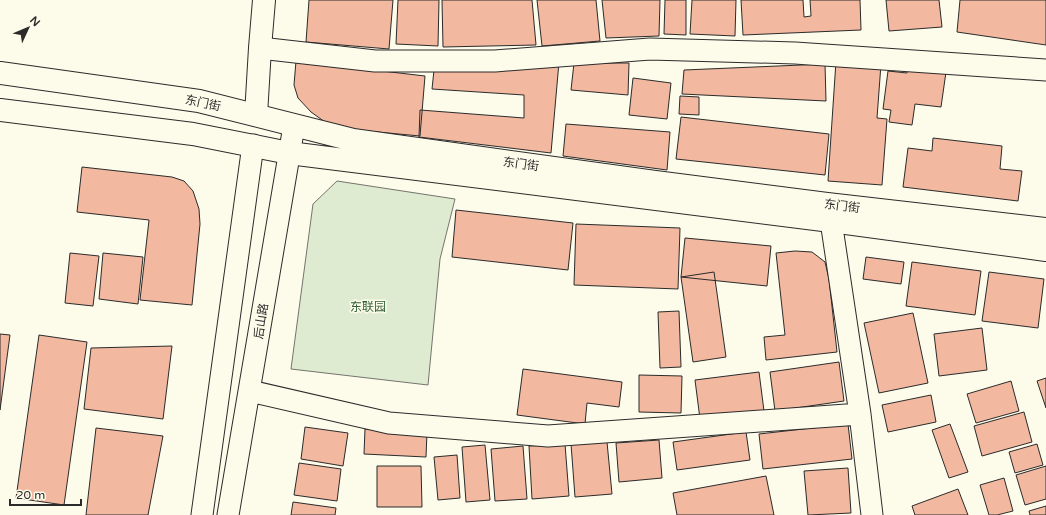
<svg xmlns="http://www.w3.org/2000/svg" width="1046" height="515" viewBox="0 0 1046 515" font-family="'Varela Round','Noto Sans SC',sans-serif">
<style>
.green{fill:#deebd1;stroke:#74746e}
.building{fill:#f2b8a0;stroke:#2b2b2b}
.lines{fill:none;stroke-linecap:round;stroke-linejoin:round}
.street-casing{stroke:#2b2b2b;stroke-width:23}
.secondary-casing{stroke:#2b2b2b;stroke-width:24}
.primary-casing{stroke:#2b2b2b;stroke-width:24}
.street{stroke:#fdfbea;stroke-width:21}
.secondary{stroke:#fdfbea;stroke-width:22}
.primary{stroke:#fdfbea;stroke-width:22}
.labels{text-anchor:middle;stroke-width:3;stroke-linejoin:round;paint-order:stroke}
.street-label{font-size:12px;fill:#2b2b2b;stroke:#fdfbea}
.park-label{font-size:12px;fill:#34623c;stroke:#fdfbea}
</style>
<rect width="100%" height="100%" fill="#fdfbea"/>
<!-- green -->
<path class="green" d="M337 181 455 199 440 259 428 385 291 369 313 204Z"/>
<!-- building -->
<path class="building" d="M309 0H393L389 49 306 42Z
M398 0H439L438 46 396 44Z
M442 0H532L536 45 443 47Z
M537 0H596L600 41 542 46Z
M602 0H660L659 36 606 38Z
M665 0H686V35L664 34Z
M692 0H736L735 36 690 34Z
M741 0H803L804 17 811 16 810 0H860L861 30 743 35Z
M886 0H939L942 27 889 31Z
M960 0H1046V45L957 32Z
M296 61 425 76 420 136 346 129 325 122 311 112 298 98 294 85Z
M836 61 881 64 877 118 887 119 882 185 828 181Z
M559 62 551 153 419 137 420 110 524 118V95L432 89 434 70Z
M574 63H629L628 95 571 90Z
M825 64 826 101 682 94 684 70Z
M908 67 946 72 941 107 915 104 912 125 889 122 891 110 883 109 888 71 907 73Z
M633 78 671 83 667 119 629 115Z
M680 96 699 97V115L679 114Z
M681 117 829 134 825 175 676 159Z
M566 124 670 132 667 170 563 156Z
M933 138 1002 146 1000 169 1022 171 1018 201 903 187 908 148 932 151Z
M82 167 172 177 184 181 193 191 199 209 200 224 192 305 140 300 149 220 77 212Z
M456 210 573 223 568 270 452 257Z
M576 224 680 228 678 289 574 285Z
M685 238 771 246 767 286 681 277Z
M795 251 812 252 825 262 829 279 837 352 766 360 764 337 785 335 776 253Z
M70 253 99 256 93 306 65 303Z
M103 253 143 257 138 304 99 299Z
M866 257 904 262 901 284 863 279Z
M912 262 981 271 975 315 906 306Z
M714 272 726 357 693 362 681 277Z
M989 272 1044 279 1038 328 982 321Z
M679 311 681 367 660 368 658 312Z
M913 313 928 383 879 393 864 323Z
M982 328 987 370 939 376 934 334Z
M0 334 10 335 0 410Z
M39 335 87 342 64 505 16 498Z
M172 346 163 419 84 409 91 348Z
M839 362 844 401 775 411 770 372Z
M523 369 622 382 619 407 587 403 585 424 517 415Z
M759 372 764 411 700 419 695 380Z
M639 375 682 376 681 413 639 412Z
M1046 378V408L1037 381Z
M1011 381 1019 411 976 423 967 394Z
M931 395 936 422 888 432 882 405Z
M1024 412 1032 442 982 456 974 426Z
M848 424 852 459 763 469 759 434Z
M950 424 968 472 949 478 932 430Z
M305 427 348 433 343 466 301 459Z
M96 428 163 436 148 515H86Z
M365 429 427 432 426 457 364 454Z
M746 432 750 460 677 470 673 442Z
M659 440 662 478 619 482 616 443Z
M607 442 612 494 575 497 571 444Z
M565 444 569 496 532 499 529 446Z
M1037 444 1043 465 1015 473 1009 452Z
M485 445 490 500 466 502 462 447Z
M523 446 527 499 495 501 491 449Z
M457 455 460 498 438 500 434 457Z
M299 463 341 469 337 501 294 495Z
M377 466H421L422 507H377Z
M1046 466V499L1025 505 1016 475Z
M848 468 851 513 808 515 804 471Z
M766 476 774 515H677L673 493Z
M1004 478 1013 511 997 515H989L980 485Z
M958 489 968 515H915L912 506Z
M293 502 336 508 335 515H291Z
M1046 506V515H1030L1029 511Z"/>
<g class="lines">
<!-- street casing -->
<g class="street-casing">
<path id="street" d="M260 48 375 61H495L650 49 795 53 1046 70
M827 205 831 221 860 414 872 515
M250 391 389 423 548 436 860 414
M202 515 253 145
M228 515 294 126"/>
</g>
<!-- secondary casing -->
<g class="secondary-casing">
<path id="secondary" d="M0 73 199 101 353 140 655 182 827 204 1046 229
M0 110 193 134 289 153 831 221 1046 250"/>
</g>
<!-- primary casing -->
<g class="primary-casing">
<path id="primary" d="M256 115 260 48 264 0"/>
</g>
<!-- street -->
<use href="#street" class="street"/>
<!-- secondary -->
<use href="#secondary" class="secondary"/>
<!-- primary -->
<use href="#primary" class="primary"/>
</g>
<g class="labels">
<!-- street labels -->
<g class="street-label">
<text transform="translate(203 103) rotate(12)" y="4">东门街</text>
<text transform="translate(521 164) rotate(8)" y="4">东门街</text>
<text transform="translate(842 206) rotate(7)" y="4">东门街</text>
<text transform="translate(261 321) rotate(-81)" y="4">后山路</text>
</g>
<!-- park labels -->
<g class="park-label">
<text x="368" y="311">东联园</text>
</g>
</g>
<!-- north arrow -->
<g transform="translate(28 28) rotate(46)" stroke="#fdfbea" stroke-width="3" paint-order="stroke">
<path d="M0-3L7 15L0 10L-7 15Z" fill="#2b2b2b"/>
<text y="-6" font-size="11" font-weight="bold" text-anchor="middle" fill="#2b2b2b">N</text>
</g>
<!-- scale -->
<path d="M10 499v6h71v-6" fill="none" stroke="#2b2b2b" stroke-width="2"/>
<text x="16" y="499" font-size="12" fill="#2b2b2b" stroke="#fdfbea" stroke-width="3" paint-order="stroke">20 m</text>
</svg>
